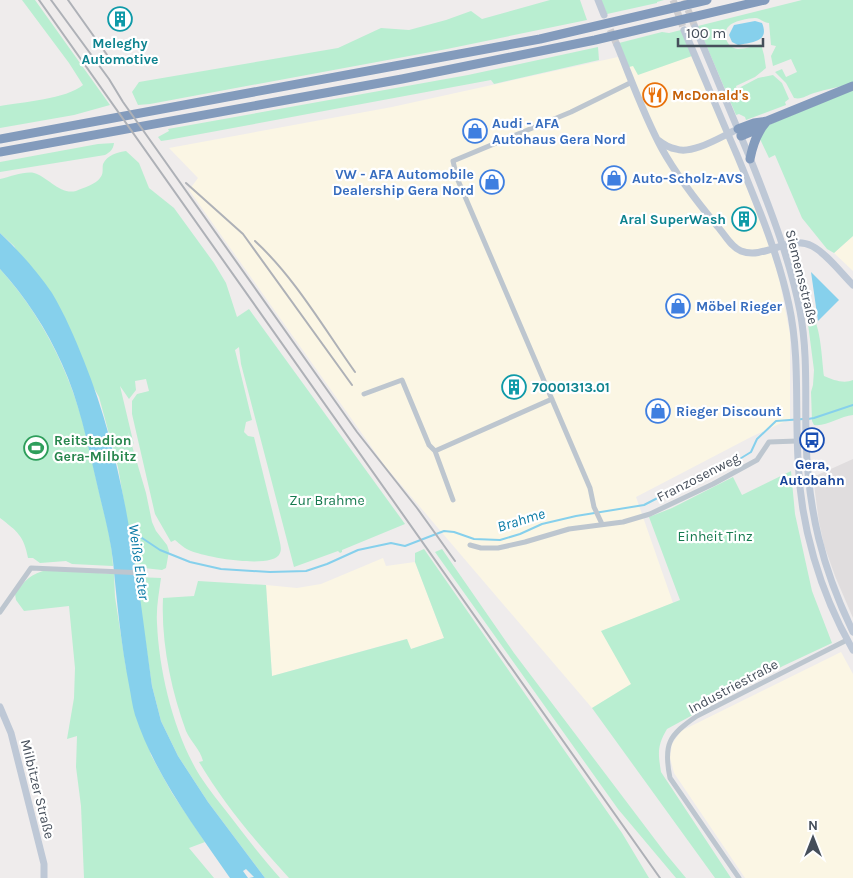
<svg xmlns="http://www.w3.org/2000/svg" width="853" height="878" viewBox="0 0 853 878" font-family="Karla,sans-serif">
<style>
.commercial{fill:#fbf6e4}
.education{fill:#e0ddde}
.green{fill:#b9eed1}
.water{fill:#86d0ec}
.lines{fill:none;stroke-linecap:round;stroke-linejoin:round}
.stream{stroke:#86d0ec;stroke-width:2}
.secondary-tunnel{stroke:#cdcccf;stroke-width:7;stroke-dasharray:7 3.5;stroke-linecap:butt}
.street{stroke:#bdc6cf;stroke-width:5}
.secondary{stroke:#bec8d6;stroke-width:7}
.highway{stroke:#839bbc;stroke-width:9}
.rail{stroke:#aeb1b7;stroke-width:2}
.labels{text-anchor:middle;stroke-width:4.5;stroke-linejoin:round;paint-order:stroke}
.culture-label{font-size:14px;font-weight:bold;fill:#0d838f;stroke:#fff}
.food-label{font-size:14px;font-weight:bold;fill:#c56008;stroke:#fff;text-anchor:start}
.shop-label{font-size:14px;font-weight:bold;fill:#366cbe;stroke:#fff;text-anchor:start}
.street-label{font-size:14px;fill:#454e5a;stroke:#fff}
.leisure-label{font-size:14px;font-weight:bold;fill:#27864d;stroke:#fff;text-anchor:start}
.transit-label{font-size:14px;font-weight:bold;fill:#164399;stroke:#fff}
.park-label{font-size:14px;fill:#167a4f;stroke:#fff}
.water-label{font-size:15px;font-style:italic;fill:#0b7ba6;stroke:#fff}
</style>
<rect width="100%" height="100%" fill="#efecec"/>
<!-- commercial -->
<path class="commercial" d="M686 42 727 137 769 245 779 278 790 334V419L751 437 636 497 673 603 602 631 632 684 592 708 385 466 189 190 198 178 169 148 392 107Z
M853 236V271L834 253Z
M383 558 386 566 415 562 444 638 411 649 406 639 272 676 266 585 297 588 321 584Z
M841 652 853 674V878H745L674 773 670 758 672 744 681 731Z"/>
<!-- education -->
<path class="education" d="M853 459V618L835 576 824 545 819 522 813 477Z"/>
<!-- green -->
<path class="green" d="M22 0H35L110 105 74 115 0 128V106C23 102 66 99 83 85L69 63Z
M550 0H580L587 20 447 49 150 104 138 105 132 92 139 82 338 48 381 28 409 30 446 20 471 11 482 19Z
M601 0H664L657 2V3L607 14Z
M802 0H853V83C840 87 827 89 814 93 807 95 802 100 794 98L786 83 775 72 782 69 786 77 797 72 791 59 773 66 771 56 776 46 771 45 769 23C764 23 760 18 755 18 749 18 733 21 729 26 721 33 727 49 738 49 745 49 754 46 761 44L764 55 766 68 755 77 736 86 737 89 758 78 773 75 782 83 789 99 785 102 786 105 746 120 745 117 739 114 736 115 698 26Z
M681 30 692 56 638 75 633 66 629 67 619 43 662 32 669 33Z
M598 47 599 60 494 84 491 80 168 140 161 141 158 137 169 131 168 129 468 75Z
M853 90V236L834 253 827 249 802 218 775 155 769 158 760 139 767 126 773 123Z
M114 143C113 150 110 152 105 155L0 172V162L98 144Z
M126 151 139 163 149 188 174 208 214 263 226 283 237 317 249 309 405 524 342 550V552L340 553 338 551 294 567 241 364 239 347 235 350 252 420 246 422 244 432 248 436 254 437 279 538C280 543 282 549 280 553 274 570 205 557 191 551 185 549 180 544 175 540L171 542 155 514 132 414V401L137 394 149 391 146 379 135 381 136 390 129 399 120 386 134 445 128 432 146 493 152 522 156 531 167 545 169 551 166 568 162 570 135 567 118 467 99 397 14 246 0 233V179C10 177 25 171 34 173 48 177 60 195 76 191 83 188 96 184 100 178 104 174 102 168 103 164 107 155 118 152 126 151Z
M0 269C38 311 65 362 81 416 87 438 92 461 97 483 103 510 112 538 113 566L72 564 66 561 40 563 33 558H28C24 536 17 531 0 518Z
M812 316C821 326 822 362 824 376 833 380 844 384 853 380V415C840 416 826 427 814 425L812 421 811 392 813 385 814 370 808 324V318Z
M791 471 795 514 812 591 832 643 783 666 667 729C657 746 658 753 661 772L731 878H715L592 708 631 684 601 631 680 600 649 517 672 508 733 477 742 495Z
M424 549 622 833 649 878H289C256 842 224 804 199 762L203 761C200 749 191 742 186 731 171 690 161 642 163 598L194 596 198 581 266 585 272 676 407 639 411 649 444 638 415 562V553Z
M442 549 514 653 666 854 686 878H676L618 809 435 552Z
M48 570 114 574 115 597 126 668 151 755 172 793 205 842 189 848 214 878H84L81 806 76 767 77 736 67 739 74 698 75 668 69 606 24 611 16 600 15 594C24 581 31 573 48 570Z
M136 577 161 578C159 593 156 608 157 623 159 672 174 734 200 776 209 790 220 803 230 816 246 837 262 858 280 878H265L208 802 178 756 161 721 152 686Z"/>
<!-- water -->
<path class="water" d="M755 21 762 23C770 42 752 42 738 45L732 42 729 35 734 25Z
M0 233C19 251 37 271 52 293 65 315 75 338 84 361 126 465 137 577 152 686L161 721 178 756 208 802 265 878H249L254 877 246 869 243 871 248 878H230C194 826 155 775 135 715 132 705 131 695 129 685 121 644 117 603 113 561 110 534 102 507 96 480 87 441 79 401 62 364 47 330 25 296 0 269Z
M811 272 839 300 818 321Z"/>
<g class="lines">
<!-- stream -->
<path class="stream" d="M808 419 814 418 853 405
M129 533 139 536 160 550 190 562 221 569 270 572 306 571 327 564 358 550 391 543 405 546 444 531 454 532 474 539 500 540 520 534 542 524 576 516 644 505 704 474 725 468 751 452 757 439 776 421 803 419"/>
<!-- secondary-tunnel -->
<path class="secondary-tunnel" d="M673 0 684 30
M684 0 695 27
M606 20 617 45"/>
<!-- street -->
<path class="street" d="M364 394 402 380 429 445 435 451
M453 500 435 451 552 399
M602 524 594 507 590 488 457 178 453 161 571 112 632 82
M470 545 481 548H498L525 542 569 529 623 522 650 514 713 484 757 460 769 442 797 441
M0 612 31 568 145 573
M739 878 670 778C663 744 669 735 697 716L847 640"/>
<!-- secondary -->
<path class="secondary" d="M598 0 604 15
M695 27C714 72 733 118 752 163 771 211 790 260 800 311 808 353 805 396 806 439 808 510 822 568 853 632
M684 30C702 72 719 114 737 155 757 204 778 253 789 305 800 356 795 407 798 459 800 525 820 593 853 650
M617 45C631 79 644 116 662 149 677 176 698 203 718 227 725 235 731 247 741 251 765 260 789 234 812 246 826 253 841 273 853 285
M658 140C663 144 669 148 676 149 693 155 722 136 738 129
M0 707 11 733 44 864V878"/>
<!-- highway -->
<path class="highway" d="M738 129 754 123 767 121 853 86
M741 136 760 128
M0 139 540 39 707 0
M0 152 402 79 595 40 765 0
M750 159C753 144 757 132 767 121"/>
<!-- rail -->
<path class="rail" d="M39 0 660 878
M51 0 109 79 123 102 357 432 417 508 455 561
M68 0 110 59
M186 183 243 234 352 385
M255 241C295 278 323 327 355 372"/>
</g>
<!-- icons -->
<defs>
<g id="building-ring" transform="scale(1.25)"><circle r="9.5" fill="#fff" stroke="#0f9aa8" stroke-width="1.5"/><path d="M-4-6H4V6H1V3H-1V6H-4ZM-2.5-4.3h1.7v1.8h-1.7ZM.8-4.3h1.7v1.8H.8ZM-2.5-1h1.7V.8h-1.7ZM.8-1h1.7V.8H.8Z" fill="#0f9aa8"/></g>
<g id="restaurant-ring" transform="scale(1.25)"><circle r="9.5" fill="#fff" stroke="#e8710a" stroke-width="1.5"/><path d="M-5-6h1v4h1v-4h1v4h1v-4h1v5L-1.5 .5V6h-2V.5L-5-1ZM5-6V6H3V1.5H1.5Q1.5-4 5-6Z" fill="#e8710a"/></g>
<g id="shop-ring" transform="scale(1.25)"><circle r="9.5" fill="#fff" stroke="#3f7fe0" stroke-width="1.5"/><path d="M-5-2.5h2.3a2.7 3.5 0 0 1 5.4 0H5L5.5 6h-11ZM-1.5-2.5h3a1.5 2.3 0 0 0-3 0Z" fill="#3f7fe0"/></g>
<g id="bus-ring" transform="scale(1.25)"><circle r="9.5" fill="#fff" stroke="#1a4fb4" stroke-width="1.5"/><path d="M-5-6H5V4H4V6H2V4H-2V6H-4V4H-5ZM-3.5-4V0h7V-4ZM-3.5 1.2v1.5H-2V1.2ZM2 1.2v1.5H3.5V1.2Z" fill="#1a4fb4"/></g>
<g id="stadium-ring" transform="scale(1.25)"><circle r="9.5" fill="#fff" stroke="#2e9e5b" stroke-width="1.5"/><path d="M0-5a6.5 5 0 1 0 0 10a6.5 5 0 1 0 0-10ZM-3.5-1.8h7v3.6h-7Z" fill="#2e9e5b"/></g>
</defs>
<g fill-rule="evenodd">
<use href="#building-ring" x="120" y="19"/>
<use href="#restaurant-ring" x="655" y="95"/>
<use href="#shop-ring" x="475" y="131"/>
<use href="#shop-ring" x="614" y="178"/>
<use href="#shop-ring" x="492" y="182"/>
<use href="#building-ring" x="744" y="219"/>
<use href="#shop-ring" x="678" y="306"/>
<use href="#building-ring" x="514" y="387"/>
<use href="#shop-ring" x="658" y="411"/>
<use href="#bus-ring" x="812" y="440"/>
<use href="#stadium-ring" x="36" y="448"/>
</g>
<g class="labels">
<!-- culture labels -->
<g class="culture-label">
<text x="120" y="48">Meleghy<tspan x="120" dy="16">Automotive</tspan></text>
<text x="726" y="224" text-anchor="end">Aral SuperWash</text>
<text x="532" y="392" text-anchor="start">70001313.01</text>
</g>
<!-- food labels -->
<g class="food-label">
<text x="672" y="100">McDonald's</text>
</g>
<!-- shop labels -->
<g class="shop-label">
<text x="492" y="128">Audi - AFA<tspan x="492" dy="16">Autohaus Gera Nord</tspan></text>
<text x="474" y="179" text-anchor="end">VW - AFA Automobile<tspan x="474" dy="16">Dealership Gera Nord</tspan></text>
<text x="632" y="183">Auto-Scholz-AVS</text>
<text x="696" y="311">Möbel Rieger</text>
<text x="676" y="416">Rieger Discount</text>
</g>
<!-- street labels -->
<g class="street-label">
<text transform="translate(802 277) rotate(76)" y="5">Siemensstraße</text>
<text transform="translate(698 477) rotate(-27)" y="5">Franzosenweg</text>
<text transform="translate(733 686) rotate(-28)" y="5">Industriestraße</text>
<text transform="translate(38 789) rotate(76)" y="5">Milbitzer Straße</text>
</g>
<!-- leisure labels -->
<g class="leisure-label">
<text x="54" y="445">Reitstadion<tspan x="54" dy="16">Gera-Milbitz</tspan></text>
</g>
<!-- transit labels -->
<g class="transit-label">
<text x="812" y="469">Gera,<tspan x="812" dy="16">Autobahn</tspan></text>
</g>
<!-- park labels -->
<g class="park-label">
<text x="327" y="505">Zur Brahme</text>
<text x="715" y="541">Einheit Tinz</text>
</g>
<!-- water labels -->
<g class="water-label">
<text transform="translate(521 520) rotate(-17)" y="5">Brahme</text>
<text transform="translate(139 562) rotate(82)" y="5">Weiße Elster</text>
</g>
</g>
<!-- north arrow -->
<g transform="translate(813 838)" stroke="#ffffff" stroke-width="4" paint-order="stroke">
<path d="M0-4L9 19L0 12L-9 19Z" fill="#454e5a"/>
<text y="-8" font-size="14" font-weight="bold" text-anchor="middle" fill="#454e5a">N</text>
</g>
<!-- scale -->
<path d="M678 38v8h85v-8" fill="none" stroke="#454e5a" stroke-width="2.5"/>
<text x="686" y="38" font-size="15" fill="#454e5a" stroke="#ffffff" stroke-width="4" paint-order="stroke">100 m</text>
</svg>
